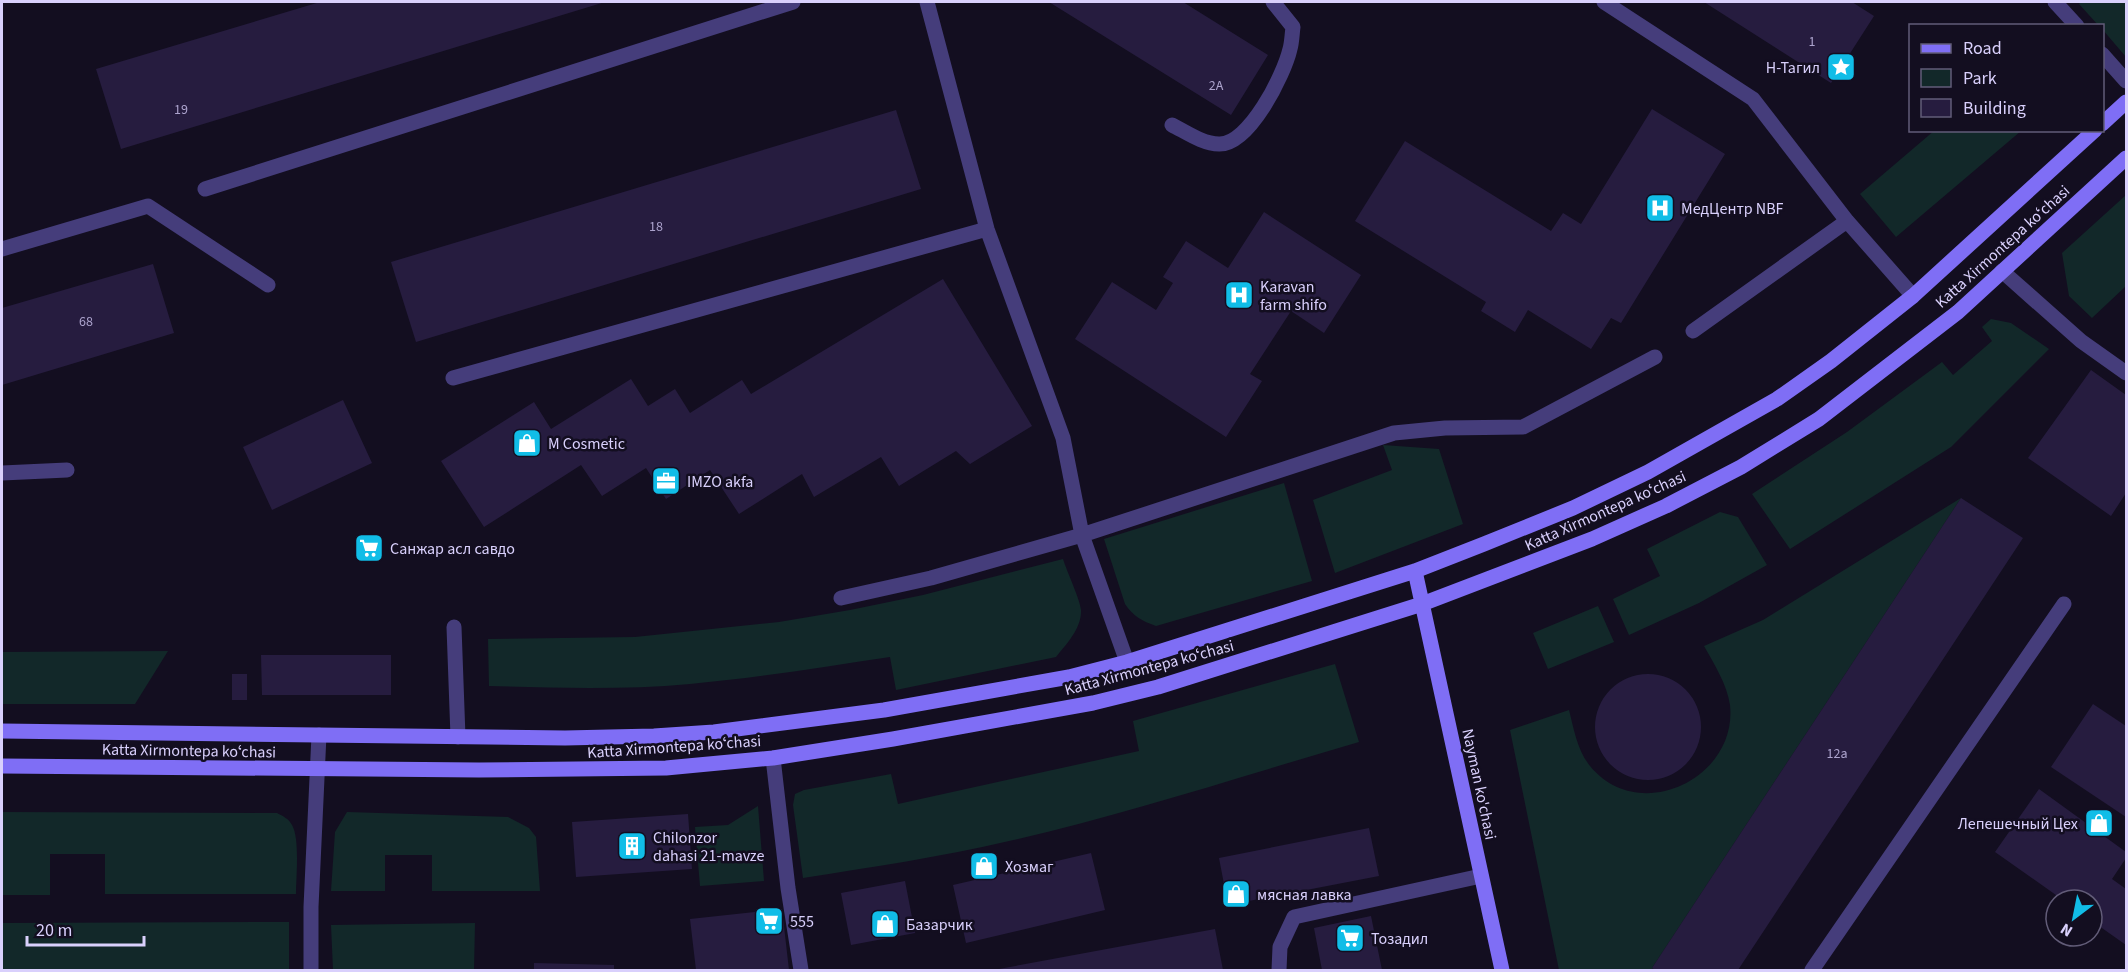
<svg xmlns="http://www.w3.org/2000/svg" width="2128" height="972" viewBox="0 0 2128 972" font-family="'Source Sans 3',sans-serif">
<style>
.green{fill:#122829}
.building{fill:#261c3f}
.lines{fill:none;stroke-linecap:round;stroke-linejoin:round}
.service{stroke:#453d7b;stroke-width:15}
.secondary{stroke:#7f6ef5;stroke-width:15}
.labels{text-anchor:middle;stroke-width:5;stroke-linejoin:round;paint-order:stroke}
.number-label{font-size:14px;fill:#aca3cd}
.poi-label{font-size:16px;fill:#d9d0fc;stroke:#130e20;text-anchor:start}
.street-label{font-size:16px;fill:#d9d0fc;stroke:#130e20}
</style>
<rect width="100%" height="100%" fill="#130e20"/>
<!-- green -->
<path class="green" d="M2081 2H2126V57L2103 30 2102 26 2098 25 2079 4Z
M1935 130 2021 131 1896 237 1860 194Z
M2126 195V286L2092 318 2069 296 2062 253Z
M1991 319 2011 323 2049 349 1951 447 1790 549 1752 494 1847 432 1942 362 1953 375 1992 341 1982 327Z
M1383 445 1439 449 1463 524 1335 573 1313 500 1392 470Z
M1284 483 1312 581 1156 626C1142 621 1133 616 1125 604L1104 539Z
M1961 498 1652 968 1655 970H1559L1510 730 1569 710C1574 729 1577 750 1590 766 1639 826 1738 778 1730 705 1727 684 1714 664 1704 646L1763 620Z
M1720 512 1738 517 1767 565 1699 603 1629 635 1613 599 1660 576 1647 549Z
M1063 559C1067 572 1080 599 1081 610 1082 628 1066 645 1056 657L896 690 890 657C823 667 757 678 690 684 624 690 556 688 489 686L488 639 635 637 779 622 850 610 923 595Z
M1598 606 1614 642 1548 669 1533 633Z
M168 651 135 704H2V652Z
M1335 664 1359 742C1242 776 1127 814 1009 841 941 857 872 867 803 878L793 805 795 794 804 790 891 774 898 804 1139 751 1133 721Z
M758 806 764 881 700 886 695 827 728 825Z
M2 812 277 813C283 816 289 819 292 825 300 839 296 877 296 894H105V854H50V895H2Z
M347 812 508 817 529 828 536 837 540 891H432V855H385V891H331L335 832Z
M289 922V970H2V923Z
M475 923 474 970H333L331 925Z"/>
<!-- building -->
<path class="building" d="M320 2H605L121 149 96 69Z
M1049 2H1183L1268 55 1231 115Z
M1704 2H1852L1874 16 1831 83Z
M1652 109 1725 154 1621 323 1611 318 1591 349 1528 310 1515 332 1481 311 1486 302 1355 221 1405 141 1551 231 1563 213 1581 224Z
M896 110 921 189 416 342 391 262Z
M1264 212 1361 275 1324 333 1291 311 1250 374 1262 381 1226 437 1075 339 1112 282 1156 310 1173 283 1163 277 1186 241 1228 268Z
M153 264 174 333 2 385V308Z
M943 279 1032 426 970 464 956 451 899 486 881 457 814 497 802 474 739 514 710 470 666 499 646 468 602 496 581 465 484 527 441 461 534 402 551 429 631 379 648 406 675 389 690 413 742 380 751 394Z
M2091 370 2126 395V493L2111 516 2028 458Z
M343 400 372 463 272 510 243 447Z
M1961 498 2023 538 1738 970H1655L1652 968Z
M261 655H391V695H262Z
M232 674H247V700H232Z
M1595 727a53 53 0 1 1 106 0a53 53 0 1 1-106 0Z
M2093 704 2126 726V817L2051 767Z
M2039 789 2126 852V858L2112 879 2126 889V945L2092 921V900H2063L1995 852Z
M688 814 692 869 576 877 572 822Z
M1369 828 1379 876 1228 905 1219 858Z
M1091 853 1105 910 966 943 953 885Z
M905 881 915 933 851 945 841 893Z
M782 909 789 970H696L690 919Z
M1371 916 1382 970H1322L1314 928Z
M1215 929 1223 970H999V969Z
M534 963 614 965V970H534Z"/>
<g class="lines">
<!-- service -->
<path class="service" d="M927 2 987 229 1063 438 1082 535 1127 662
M1604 2 1753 99 1847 221 1913 296
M2055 2 2077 26
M2102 54 2126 81
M1172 125C1186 132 1203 144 1219 144 1249 145 1284 75 1290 49 1292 42 1292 34 1293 27L1273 2
M205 189 793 2
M2 249 148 206 268 285
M2002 271 2081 341 2126 373
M1693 331 1847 221
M453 378 987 229
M2 473 67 470
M841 598 931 578 1082 535 1394 433 1445 428 1523 427 1655 357
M454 627 458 737
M773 758 788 888 801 970
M311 970V907L319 735
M1279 970 1280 947 1294 917 1481 876
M1812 970 2064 604"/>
<!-- secondary -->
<path class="secondary" d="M2102 124 2126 102
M1415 571 1502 970
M2 731 565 738 654 736 714 732 884 710 1069 677 1127 662 1415 571 1484 544 1573 508 1648 472 1777 399 1831 361 1913 296 2095 130
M2 766 479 770 666 768 773 758 893 739 1093 703 1158 687 1422 604 1592 539 1666 506 1741 467 1819 419 1958 312 2126 158"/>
</g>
<!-- icons -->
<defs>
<g id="sight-square" transform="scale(1.5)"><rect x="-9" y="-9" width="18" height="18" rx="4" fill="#11bde7" stroke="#130e20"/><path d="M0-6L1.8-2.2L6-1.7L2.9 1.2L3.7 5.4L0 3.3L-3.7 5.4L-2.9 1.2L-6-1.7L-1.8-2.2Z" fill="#fff"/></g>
<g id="hospital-square" transform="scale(1.5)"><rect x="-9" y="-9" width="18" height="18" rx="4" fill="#11bde7" stroke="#130e20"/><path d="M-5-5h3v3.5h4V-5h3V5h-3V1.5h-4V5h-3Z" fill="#fff"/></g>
<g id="shop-square" transform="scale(1.5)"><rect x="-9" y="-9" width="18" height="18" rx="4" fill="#11bde7" stroke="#130e20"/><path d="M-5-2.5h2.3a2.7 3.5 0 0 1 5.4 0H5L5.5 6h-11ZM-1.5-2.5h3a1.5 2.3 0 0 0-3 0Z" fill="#fff"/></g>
<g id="office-square" transform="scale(1.5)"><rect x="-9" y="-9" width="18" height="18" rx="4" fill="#11bde7" stroke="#130e20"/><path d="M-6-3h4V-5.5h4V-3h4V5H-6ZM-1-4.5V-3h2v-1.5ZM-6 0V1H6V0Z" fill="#fff"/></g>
<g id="supermarket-square" transform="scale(1.5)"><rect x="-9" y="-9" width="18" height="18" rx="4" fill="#11bde7" stroke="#130e20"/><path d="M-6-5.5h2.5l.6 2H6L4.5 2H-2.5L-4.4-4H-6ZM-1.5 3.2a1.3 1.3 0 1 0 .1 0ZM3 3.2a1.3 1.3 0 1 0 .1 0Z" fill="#fff"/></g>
<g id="building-square" transform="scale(1.5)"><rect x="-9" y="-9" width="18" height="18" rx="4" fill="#11bde7" stroke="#130e20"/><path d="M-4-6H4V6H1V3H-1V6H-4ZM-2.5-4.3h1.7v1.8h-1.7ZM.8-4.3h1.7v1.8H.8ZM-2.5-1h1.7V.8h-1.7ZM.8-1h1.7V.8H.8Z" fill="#fff"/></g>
</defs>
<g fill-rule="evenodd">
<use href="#sight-square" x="1841" y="67"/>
<use href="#hospital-square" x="1660" y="208"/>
<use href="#hospital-square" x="1239" y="295"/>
<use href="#shop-square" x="527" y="443"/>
<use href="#office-square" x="666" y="481"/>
<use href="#supermarket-square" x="369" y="548"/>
<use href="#shop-square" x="2099" y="823"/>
<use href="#building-square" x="632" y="846"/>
<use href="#shop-square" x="984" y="866"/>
<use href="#shop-square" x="1236" y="894"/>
<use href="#supermarket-square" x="769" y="921"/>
<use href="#shop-square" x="885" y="924"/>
<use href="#supermarket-square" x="1350" y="938"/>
</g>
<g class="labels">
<!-- number labels -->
<g class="number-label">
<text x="1812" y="46">1</text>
<text x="1216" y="90">2А</text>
<text x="181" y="114">19</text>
<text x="656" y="231">18</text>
<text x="86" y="326">68</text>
<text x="1837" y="758">12а</text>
</g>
<!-- poi labels -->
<g class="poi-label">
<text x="1820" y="73" text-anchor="end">Н-Тагил</text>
<text x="1681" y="214">МедЦентр NBF</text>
<text x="1260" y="292">Karavan<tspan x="1260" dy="18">farm shifo</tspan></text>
<text x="548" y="449">M Cosmetic</text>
<text x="687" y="487">IMZO akfa</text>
<text x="390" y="554">Санжар асл савдо</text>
<text x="2078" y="829" text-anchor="end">Лепешечный Цех</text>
<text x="653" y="843">Chilonzor<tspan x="653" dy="18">dahasi 21-mavze</tspan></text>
<text x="1005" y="872">Хозмаг</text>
<text x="1257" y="900">мясная лавка</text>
<text x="790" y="927">555</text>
<text x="906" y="930">Базарчик</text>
<text x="1371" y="944">Тозадил</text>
</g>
<!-- street labels -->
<g class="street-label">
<text transform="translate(2002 246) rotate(-42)" y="6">Katta Xirmontepa koʻchasi</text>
<text transform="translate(1605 510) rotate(-24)" y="6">Katta Xirmontepa koʻchasi</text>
<text transform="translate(1149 667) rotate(-15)" y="6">Katta Xirmontepa koʻchasi</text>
<text transform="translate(674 746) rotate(-4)" y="6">Katta Xirmontepa koʻchasi</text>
<text transform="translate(189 750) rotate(1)" y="6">Katta Xirmontepa koʻchasi</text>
<text transform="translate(1480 784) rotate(78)" y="6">Nayman ko'chasi</text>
</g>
</g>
<!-- border -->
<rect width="2128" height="972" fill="none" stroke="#d9d0fc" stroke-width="6"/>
<!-- legend -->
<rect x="1909" y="24" width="195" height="108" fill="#130e20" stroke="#625c78" stroke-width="1.5"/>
<rect x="1921" y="44" width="30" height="9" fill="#7f6ef5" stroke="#625c78" stroke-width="1.5"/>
<text x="1963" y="54" font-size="18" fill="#d9d0fc">Road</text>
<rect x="1921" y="69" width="30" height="18" fill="#122829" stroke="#625c78" stroke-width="1.5"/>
<text x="1963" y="84" font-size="18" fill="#d9d0fc">Park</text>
<rect x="1921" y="99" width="30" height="18" fill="#261c3f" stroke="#625c78" stroke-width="1.5"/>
<text x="1963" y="114" font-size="18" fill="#d9d0fc">Building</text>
<!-- north arrow -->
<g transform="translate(2074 918) rotate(212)"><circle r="28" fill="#130e20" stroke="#625c78" stroke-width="1.5"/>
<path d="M0-4.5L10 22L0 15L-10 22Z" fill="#11bde7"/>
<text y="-9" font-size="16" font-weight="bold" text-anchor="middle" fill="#d9d0fc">N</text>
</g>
<!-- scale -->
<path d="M27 936v9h117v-9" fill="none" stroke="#d9d0fc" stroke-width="3"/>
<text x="36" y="936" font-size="18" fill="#d9d0fc" stroke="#130e20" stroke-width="4.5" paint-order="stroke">20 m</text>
</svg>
